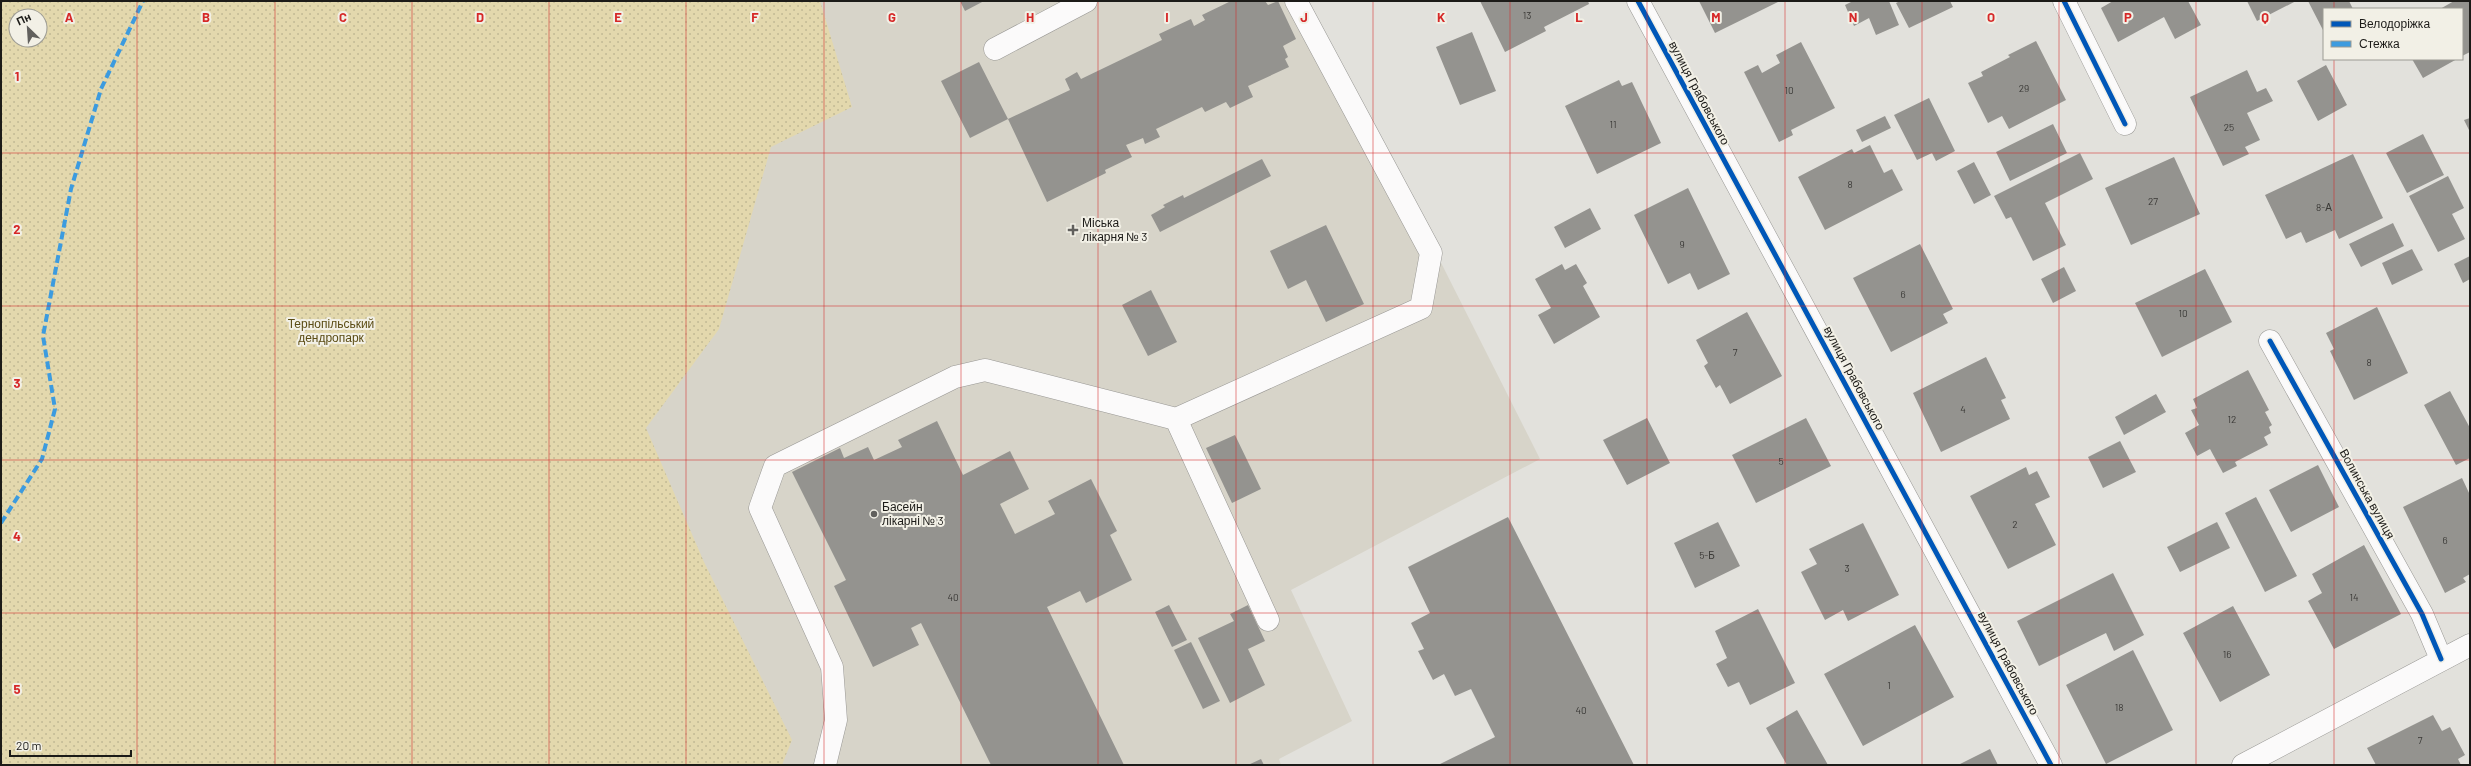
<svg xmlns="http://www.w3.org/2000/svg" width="2471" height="766" viewBox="0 0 2471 766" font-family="Barlow,sans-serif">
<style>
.built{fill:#d7d4c9}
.park{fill:url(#park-dots);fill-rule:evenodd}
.building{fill:#94938f}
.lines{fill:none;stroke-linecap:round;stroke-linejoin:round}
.lane-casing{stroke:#989794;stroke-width:23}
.street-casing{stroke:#989794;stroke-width:23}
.lane{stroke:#fbfafa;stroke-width:22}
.street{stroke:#fbfafa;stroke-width:22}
.quiet{stroke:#3c9bdf;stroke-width:4;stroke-dasharray:8 4;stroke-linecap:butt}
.cycleway-casing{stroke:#f2f0e6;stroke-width:8}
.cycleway{stroke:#0057b8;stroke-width:5}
.grid{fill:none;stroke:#d62828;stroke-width:1;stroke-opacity:0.55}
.poi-dot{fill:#61605d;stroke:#f2f0e6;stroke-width:1.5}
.labels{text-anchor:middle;stroke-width:4;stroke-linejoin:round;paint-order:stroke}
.number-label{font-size:10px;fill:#3a3936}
.street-label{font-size:12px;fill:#1c1b18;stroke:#f2f0e6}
.poi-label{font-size:12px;fill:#1c1b18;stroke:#f2f0e6;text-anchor:start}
.park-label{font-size:12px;fill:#5b4c14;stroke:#f2f0e6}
.grid-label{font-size:13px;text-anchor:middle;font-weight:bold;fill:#d62828;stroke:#f2f0e6;stroke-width:4;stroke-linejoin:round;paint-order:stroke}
</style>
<defs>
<pattern id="park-dots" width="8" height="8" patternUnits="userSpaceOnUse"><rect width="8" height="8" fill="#e3d8ad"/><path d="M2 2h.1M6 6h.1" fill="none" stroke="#c2b994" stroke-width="1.8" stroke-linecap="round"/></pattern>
</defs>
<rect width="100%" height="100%" fill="#e2e1dc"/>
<!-- built -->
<path class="built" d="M811 1H1309L1540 459 1291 590 1352 721 1279 759 1281 765H610L568 618Z"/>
<!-- park -->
<path class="park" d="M1 1H820L852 107 771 147 719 329 646 428 704 562 792 740 782 765H1ZM16 16H40V40H16Z"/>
<!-- building -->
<path class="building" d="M960 1H984L965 11Z
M1231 1H1265L1268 5 1278 1 1296 39 1283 46 1288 57 1285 59 1289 67 1248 86 1253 97 1230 108 1226 102 1205 112 1202 107 1156 129 1160 137 1145 144 1143 138 1126 145 1132 157 1105 170 1106 173 1047 202 1008 119 1070 90 1065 79 1077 72 1081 79 1162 40 1159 34 1191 19 1194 26 1205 20 1202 15Z
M1480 1H1588L1589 4 1544 27 1546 31 1505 52Z
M1699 1H1780L1715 33Z
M1853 1H1889L1899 25 1876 35 1869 18 1854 26 1845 5Z
M1900 1H1950L1953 7 1909 28 1896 3Z
M2113 1H2188L2201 25 2175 39 2164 17 2118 42 2101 8Z
M2247 1H2296L2257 21Z
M2308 1H2349L2353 9H2324V32Z
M2454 1H2470V52L2462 56V9H2440Z
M1472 32 1496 91 1460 105 1436 47Z
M2036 41 2066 100 2009 129 2002 116 1988 123 1968 83 1983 76 1981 72 2010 57 2008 55Z
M1801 42 1835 108 1791 130 1793 135 1779 142 1744 72 1758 65 1762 73 1780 63 1776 55Z
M2412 59H2457L2423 78Z
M979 62 1008 119 970 138 941 81Z
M2326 65 2347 105 2318 121 2297 81Z
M2247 70 2257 92 2266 88 2273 101 2247 113 2260 140 2245 147 2249 154 2223 166 2190 97Z
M1619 80 1622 86 1632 82 1661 143 1597 174 1565 106Z
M1929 98 1955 151 1936 161 1932 153 1917 160 1894 115Z
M1885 116 1891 128 1862 142 1856 130Z
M2470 118V132L2464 120Z
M2053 124 2067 153 2010 181 1996 152Z
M2423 134 2444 175 2407 193 2386 153Z
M1870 145 1884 173 1892 169 1903 190 1825 230 1798 177 1852 149 1854 153Z
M2080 153 2093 179 2045 203 2066 245 2033 261 2011 217 2006 219 1994 196Z
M2353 154 2383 218 2339 239 2335 230 2306 243 2301 232 2286 239 2265 195Z
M2174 157 2200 214 2131 245 2105 188Z
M1262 159 1271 176 1160 232 1151 215 1165 207 1163 205 1183 195 1184 198Z
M1974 162 1991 195 1974 204 1957 171Z
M2448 176 2464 208 2452 214 2465 239 2438 252 2409 196Z
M1688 188 1730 274 1698 290 1690 273 1668 284 1634 215Z
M1590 208 1601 229 1565 248 1554 227Z
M2393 223 2404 246 2361 267 2349 244Z
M1326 225 1364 304 1326 322 1306 280 1288 289 1270 251Z
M1920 244 1953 309 1943 314 1948 323 1891 352 1853 278Z
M2412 249 2423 270 2392 285 2382 263Z
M2470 256V279L2463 283 2454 264Z
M1562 264 1565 270 1576 264 1587 283 1583 286 1600 317 1554 344 1538 315 1551 308 1535 279Z
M2064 267 2076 291 2053 303 2041 279Z
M2205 269 2232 322 2162 357 2135 303Z
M1151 290 1177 342 1148 356 1122 305Z
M2377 307 2408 373 2354 400 2330 351 2334 349 2326 333Z
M1747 312 1782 376 1730 404 1720 385 1716 388 1704 366 1708 363 1696 340Z
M1986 357 2006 398 2001 400 2010 419 1941 452 1913 393Z
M2248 370 2269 410 2265 412 2272 425 2269 427 2271 433 2264 437 2268 445 2235 462 2237 466 2223 473 2210 449 2197 456 2185 433 2199 425 2191 410 2197 408 2193 399Z
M2450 391 2470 428V458L2456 465 2424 405Z
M2156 394 2166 412 2124 435 2115 417Z
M1647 418 1670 463 1627 485 1603 440Z
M1806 418 1831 466 1756 503 1732 455Z
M937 421 963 475 1010 451 1029 489 1000 504 1015 534 1055 514 1048 501 1091 479 1117 531 1110 535 1132 580 1086 603 1080 591 1047 607 1124 765H991L921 623 911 628 919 645 873 667 834 586 846 580 792 472 840 448 844 458 868 447 874 460 902 447 898 440Z
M1235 435 1261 489 1232 503 1206 448Z
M2120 441 2136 472 2103 488 2088 457Z
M2318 465 2339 507 2291 532 2269 490Z
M2026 467 2029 475 2037 471 2050 497 2035 504 2056 545 2008 569 1970 496Z
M2462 478 2470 495V574L2463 578 2466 582 2445 593 2403 507Z
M2256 497 2297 576 2265 592 2225 513Z
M1508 517 1634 765H1438L1495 737 1471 689 1455 696 1444 674 1433 680 1418 651 1424 649 1411 623 1430 613 1408 567Z
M1718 522 1740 566 1695 588 1674 543Z
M2217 522 2230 548 2180 572 2167 547Z
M1863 523 1899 595 1848 621 1843 610 1825 620 1801 572 1817 564 1809 549Z
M2364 545 2401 614 2334 649 2308 601 2322 593 2312 574Z
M2113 573 2144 635 2114 651 2106 633 2039 666 2017 621Z
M1169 605 1187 640 1172 647 1155 612Z
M1248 605 1265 641 1248 649 1265 685 1230 703 1198 638 1234 621 1230 614Z
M2233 606 2270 675 2220 702 2183 633Z
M1758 609 1795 683 1750 705 1739 682 1728 687 1716 664 1727 658 1715 631Z
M1915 625 1954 697 1863 746 1824 674Z
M1191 642 1220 701 1203 709 1174 650Z
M2133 650 2173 730 2106 764 2066 685Z
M1797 710 1828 765H1787L1766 728Z
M2433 715 2442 731 2450 727 2465 755 2458 759 2461 765H2376L2367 748Z
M1990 749 1998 765H1958Z
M1261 759 1264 765H1248Z"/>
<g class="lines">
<!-- lane casing -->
<g class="lane-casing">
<path id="lane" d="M995 49 1086 1
M1176 419 1268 620
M825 765 836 720 832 667 760 508 775 466 955 377 985 370 1176 419 1421 308 1431 253 1296 1"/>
</g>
<!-- street casing -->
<g class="street-casing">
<path id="street" d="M1638 1 2051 765
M2064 1 2125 124
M2270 341 2422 614 2441 659
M2243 765 2470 645"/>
</g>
<!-- lane -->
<use href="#lane" class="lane"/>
<!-- street -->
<use href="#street" class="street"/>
<!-- quiet -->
<path class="quiet" d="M1 523 42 459 55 409 43 336 71 189 101 89 143 1"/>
<!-- cycleway casing -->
<g class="cycleway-casing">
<path id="cycleway" d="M1638 1 2051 765
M2064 1 2125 124
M2270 341 2422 614 2441 659"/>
</g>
<!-- cycleway -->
<use href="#cycleway" class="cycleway"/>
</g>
<!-- grid -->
<path class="grid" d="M137 1V765M275 1V765M412 1V765M549 1V765M686 1V765M824 1V765M961 1V765M1098 1V765M1236 1V765M1373 1V765M1510 1V765M1647 1V765M1785 1V765M1922 1V765M2059 1V765M2196 1V765M2334 1V9M2334 59V765M1 153H2470M1 306H2470M1 460H2470M1 613H2470"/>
<!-- markers -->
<g class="poi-dot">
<path d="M1071 224h4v4h4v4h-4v4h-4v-4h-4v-4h4z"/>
<circle cx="874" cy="514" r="4"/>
</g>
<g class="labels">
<!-- number labels -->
<g class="number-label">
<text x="1527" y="19">13</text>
<text x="2024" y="92">29</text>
<text x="1789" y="94">10</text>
<text x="1613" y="128">11</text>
<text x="2229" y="131">25</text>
<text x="1850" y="188">8</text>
<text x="2153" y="205">27</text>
<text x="2324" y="211">8-А</text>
<text x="1682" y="248">9</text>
<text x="1903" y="298">6</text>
<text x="2183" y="317">10</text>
<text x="1735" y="356">7</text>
<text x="2369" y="366">8</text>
<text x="1963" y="413">4</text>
<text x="2232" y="423">12</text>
<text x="1781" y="465">5</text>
<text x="2015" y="528">2</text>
<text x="2445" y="544">6</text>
<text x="1707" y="559">5-Б</text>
<text x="1847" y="572">3</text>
<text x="953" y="601">40</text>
<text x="2354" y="601">14</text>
<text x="2227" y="658">16</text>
<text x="1889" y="689">1</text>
<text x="2119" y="711">18</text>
<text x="1581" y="714">40</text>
<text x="2420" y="744">7</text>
</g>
<!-- street labels -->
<g class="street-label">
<text transform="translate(1699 93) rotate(62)" y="4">вулиця Грабовського</text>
<text transform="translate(1854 378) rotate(62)" y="4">вулиця Грабовського</text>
<text transform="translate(2367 494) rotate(61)" y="4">Волинська вулиця</text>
<text transform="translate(2008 663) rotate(62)" y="4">вулиця Грабовського</text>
</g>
<!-- poi labels -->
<g class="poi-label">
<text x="1082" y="227">Міська<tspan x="1082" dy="14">лікарня № 3</tspan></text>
<text x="882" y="511">Басейн<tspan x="882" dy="14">лікарні № 3</tspan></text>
</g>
<!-- park labels -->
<g class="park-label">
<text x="331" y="328">Тернопільський<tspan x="331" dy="14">дендропарк</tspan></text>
</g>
</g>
<g class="grid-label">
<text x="69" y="22">A</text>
<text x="206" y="22">B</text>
<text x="343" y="22">C</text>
<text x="480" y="22">D</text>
<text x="618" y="22">E</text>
<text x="755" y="22">F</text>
<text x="892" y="22">G</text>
<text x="1030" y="22">H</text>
<text x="1167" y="22">I</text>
<text x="1304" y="22">J</text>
<text x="1441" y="22">K</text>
<text x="1579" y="22">L</text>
<text x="1716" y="22">M</text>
<text x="1853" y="22">N</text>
<text x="1991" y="22">O</text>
<text x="2128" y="22">P</text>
<text x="2265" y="22">Q</text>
<text x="17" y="81">1</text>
<text x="17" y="234">2</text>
<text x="17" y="388">3</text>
<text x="17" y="541">4</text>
<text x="17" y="694">5</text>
</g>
<!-- border -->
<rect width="2471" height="766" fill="none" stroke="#1c1b18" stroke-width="4"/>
<!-- legend -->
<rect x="2323" y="8" width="140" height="52" fill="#f2f0e6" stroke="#9c9b94"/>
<rect x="2331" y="21" width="20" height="6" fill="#0057b8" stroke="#9c9b94"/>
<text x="2359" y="28" font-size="12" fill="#1c1b18">Велодоріжка</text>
<rect x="2331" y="41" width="20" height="6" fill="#3c9bdf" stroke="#9c9b94"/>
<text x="2359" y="48" font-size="12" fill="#1c1b18">Стежка</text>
<!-- north arrow -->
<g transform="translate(28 28) rotate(335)"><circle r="19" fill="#f2f0e6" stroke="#9c9b94"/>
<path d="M0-3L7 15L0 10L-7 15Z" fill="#61605d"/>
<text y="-6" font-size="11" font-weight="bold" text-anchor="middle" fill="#1c1b18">Пн</text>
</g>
<!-- scale -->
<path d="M10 750v6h121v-6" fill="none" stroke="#1c1b18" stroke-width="2"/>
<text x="16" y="750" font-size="12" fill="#1c1b18" stroke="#f2f0e6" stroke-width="3" paint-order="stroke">20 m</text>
</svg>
